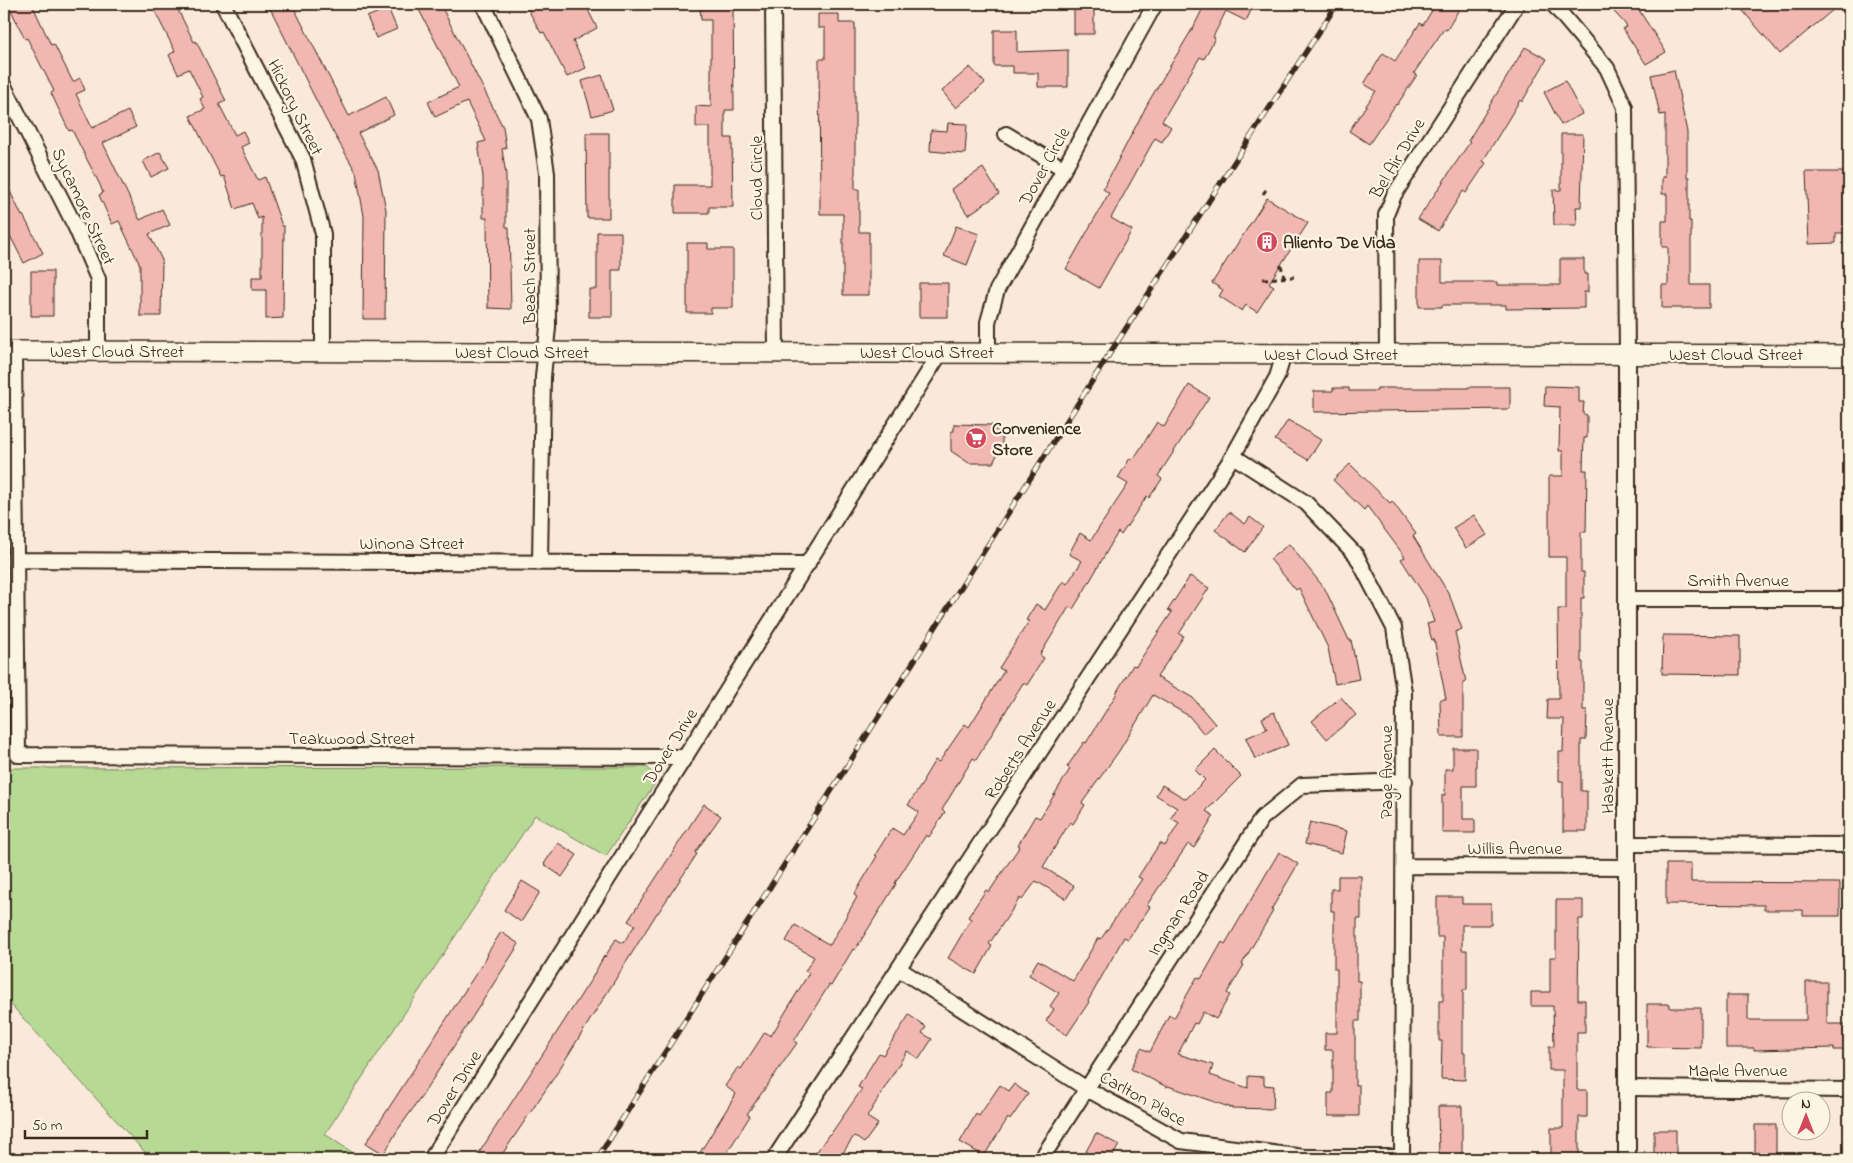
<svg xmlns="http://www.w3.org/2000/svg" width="1853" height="1163" viewBox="0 0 1853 1163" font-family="'Indie Flower',sans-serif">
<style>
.green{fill:#b6d994;stroke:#788259}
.building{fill:#f2b7b0;stroke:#3b2a1e}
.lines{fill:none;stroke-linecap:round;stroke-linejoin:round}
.minor-casing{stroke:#3b2a1e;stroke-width:18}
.tertiary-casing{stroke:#3b2a1e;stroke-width:20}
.secondary-casing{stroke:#3b2a1e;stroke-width:22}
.path{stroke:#3b2a1e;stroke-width:3;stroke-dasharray:5 4;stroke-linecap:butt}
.minor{stroke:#fcf5e5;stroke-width:14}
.tertiary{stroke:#fcf5e5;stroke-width:16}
.secondary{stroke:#fcf5e5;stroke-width:19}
.rail-casing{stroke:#3b2a1e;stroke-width:5.5}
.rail{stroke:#fcf5e5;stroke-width:4;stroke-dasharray:11;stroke-linecap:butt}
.labels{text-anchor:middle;stroke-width:4.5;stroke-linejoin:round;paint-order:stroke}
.street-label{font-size:18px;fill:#3b2a1e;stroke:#fcf5e5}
.poi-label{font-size:18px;font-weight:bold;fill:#3b2a1e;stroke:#fcf5e5;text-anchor:start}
</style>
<rect width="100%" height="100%" fill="#fae9da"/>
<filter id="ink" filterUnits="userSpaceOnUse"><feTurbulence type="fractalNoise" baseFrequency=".02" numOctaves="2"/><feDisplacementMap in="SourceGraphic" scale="10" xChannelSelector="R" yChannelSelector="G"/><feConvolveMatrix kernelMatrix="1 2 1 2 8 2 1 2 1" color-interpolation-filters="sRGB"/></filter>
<g filter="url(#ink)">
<!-- green -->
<path class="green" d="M647 767 654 775V785L606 856 535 815 325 1134 362 1159H151L4 997V768Z"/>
<!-- building -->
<path class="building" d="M8 4H32L51 45 54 44 73 82 80 78 85 90 76 94 92 128 128 111 136 127 103 143 140 220 162 209 170 225 149 234 162 260 161 316H140V265L119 221 112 224 99 195 103 193 100 185 72 130 69 131 51 93 54 91 27 38 25 39Z
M151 4H175L194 42 196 41 226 101 219 104 235 135 243 131 249 143 241 147 258 180 265 177 282 226H284L283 318 266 319V290H252V277H262V217L258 219 252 203 235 209 224 176 221 177 190 116 205 109 200 99 203 97 189 69 178 74 169 55 175 51Z
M268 4H292L349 116 386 97 394 115 358 133 378 170 386 210 385 319H363L364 216 356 172 326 120Z
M416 4H440L503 127 506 148 502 149 506 175V227H509L511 309 488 308 487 218H483V177L478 143 486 141 467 102 435 117 428 102 459 87Z
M525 4H585L597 28 573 41 586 68 567 77 544 32 541 33Z
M700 4H733L734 110H725V138H732L733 207H709V213H675V185H710V127H696V106L711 107V20H701Z
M1074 4H1094V34H1074Z
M1205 4H1254L1246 21 1226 11 1213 37 1215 38 1204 59 1200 57 1162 121 1171 127 1162 142 1155 138 1111 218 1132 230 1099 288 1066 269 1109 193 1103 189 1149 101 1194 26Z
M1436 4H1462L1447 30 1444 29 1414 73 1417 75 1397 105 1396 104 1369 144 1349 131 1376 91 1364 84 1383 53 1395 61 1420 23 1423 25Z
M1607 4H1635L1666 52 1646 64 1623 29 1627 26Z
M1737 4H1840L1780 54Z
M388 8 397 29 376 38 367 17Z
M818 14H839V23H855V189H859V232H869V295H843V214H820L819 59H825V28H818Z
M994 30H1017V52L1068 50V87H1038V73H1013V66H994Z
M1525 47 1547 59 1522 102 1520 100 1483 161 1486 163 1466 193 1463 191 1438 231 1418 219 1470 142 1468 141Z
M970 67 985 83 956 108 942 91Z
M1674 70 1687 132V177H1689V221H1691V285H1709V308H1662V285H1668V247H1662V221H1667V194H1662V177H1665V114L1660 115 1651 75Z
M602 75 613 110 592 116 582 81Z
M1565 81 1582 114 1561 125 1544 92Z
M948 123 967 124 965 154 930 151 931 130 947 131Z
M586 133H609V218H587Z
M1561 134H1583L1581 207H1576L1577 225H1554L1553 190H1561Z
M160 152 169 168 151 177 143 161Z
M983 168 999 194 968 215 951 189Z
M1806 172H1847V196H1849V233H1836V243L1809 244Z
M4 179 22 216 23 215 43 253 24 263 6 228H4Z
M1267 198 1308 223 1269 283 1274 286 1257 312 1246 305 1242 311 1219 296 1223 290 1212 283Z
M956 226 979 234 967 265 944 256Z
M597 232H621V270H612V317H589V289H597Z
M687 243H708V249H733V308H711V313H687Z
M1560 259H1584V274H1588V292H1584V308L1506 309V305H1442V307H1419V261H1442V282H1497V285H1560Z
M31 271H53V316H31Z
M919 283H948V317H919Z
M1189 385 1209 397 1158 476 1162 479 1149 498 1147 496 1121 535 1118 532 1087 586 1073 609 1069 607 1040 655 1044 658 1027 685 1023 683 976 760 973 758 942 810 945 812 929 837 926 835 895 883 896 884 855 950 853 949 831 986 829 985 794 1041 797 1043 747 1114 750 1116 723 1159H696L736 1094 725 1086 738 1067 741 1069 765 1032 771 1036 809 973 805 971 814 957 786 941 795 925 830 945 857 897 854 895 877 856 875 855 892 828 903 835 919 812 908 805 924 781 923 780 935 760 939 762 965 724 969 727 1004 671 999 668 1029 621 1026 620 1036 604 1045 610 1063 581 1067 584 1082 561 1069 554 1080 533 1091 540 1128 484 1118 478 1130 458 1133 460 1157 422 1164 427Z
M1545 386 1579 387V402H1584L1583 414 1587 415V438H1584L1583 470H1587L1586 532H1581V572H1584V598H1581V662H1583V710H1587L1586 740H1581V791H1587V831H1563V781H1559V752H1563L1564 719H1547L1548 699H1559L1558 609H1566V557H1549V476H1563V451H1559L1560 407 1544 406Z
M1468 387H1510V409L1314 412V391H1333V388H1349V391H1377V388H1468Z
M1288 420 1321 440 1308 460 1275 440Z
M954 424 992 425V430H1002V445L993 463H969L951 451V431H954Z
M1350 464 1390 503 1392 501 1416 534 1413 536 1449 594 1462 629 1455 632 1466 682 1463 683V737H1441L1440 699H1446L1434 639 1432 640 1427 624 1434 622 1426 598 1401 559 1405 557 1367 506 1364 510 1333 480Z
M1229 512 1245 524 1250 517 1263 527 1245 552 1215 530Z
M1474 515 1487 535 1466 548 1453 528Z
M1289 544 1325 589 1349 640H1351L1359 679 1335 684 1328 648 1299 588 1296 590 1270 559Z
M1190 576 1209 588 1179 634 1184 636 1157 677 1193 698 1215 724 1204 734 1189 716 1153 695 1119 751 1082 803 1085 805 1073 824 1070 822 1043 867 1074 886 1066 899 1036 881 1022 900 1020 898 989 944 992 946 976 974 948 958 971 919 968 917 986 890 989 892 1020 846 1018 845 1035 816 1040 818 1070 769 1067 767 1084 742 1086 743 1117 693H1116L1133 665 1136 666 1172 612 1168 610Z
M1663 635 1740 636V675L1662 674Z
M1341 697 1356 715 1327 739 1312 721Z
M1274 712 1288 745 1255 759 1246 738 1267 729 1262 718Z
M1453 748H1476V786H1463V819H1475V833H1442V795H1445V769H1453Z
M1215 750 1241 776 1206 811 1214 816 1194 848 1188 844 1147 905 1150 907 1128 939 1124 937 1088 1001 1089 1002 1067 1035 1046 1021 1054 1009 1050 1006 1059 993 1029 975 1038 960 1073 981 1098 938 1101 939 1142 879 1138 877 1160 843 1165 846 1179 823 1171 818 1177 808 1156 795 1162 785 1186 799 1205 780 1195 770Z
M704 804 721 816 695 853 697 854 658 913H657L555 1076 499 1159H475L592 978 604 956 605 957 616 939 623 943 635 925 628 921Z
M1310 822 1347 831 1342 853 1305 844Z
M558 843 577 855 562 877 544 864Z
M1279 852 1298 864 1271 910 1273 911 1242 964 1244 965 1227 993 1230 995 1216 1019 1203 1012 1197 1024 1194 1023 1178 1054 1213 1065 1210 1075 1248 1088V1076L1264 1077V1085L1274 1086 1273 1109 1232 1108 1168 1086 1167 1087 1131 1069 1141 1048 1150 1052 1169 1015 1174 1018 1197 977 1201 979 1222 942 1225 944Z
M1666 864H1691V882L1840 883V916H1803V910H1764V905L1666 904Z
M1338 876H1361V919H1357V981H1360V1021H1355V1085H1359V1116H1328V1093H1333V1050H1325V1033H1337V969H1334V911H1331V889H1338Z
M522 881 540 892 521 922 504 910Z
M1437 897H1462V904H1491V925H1462V950H1467V990H1463V1053H1465V1080L1441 1079 1442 1041H1439V1001H1443V937H1437Z
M1556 900H1583V919H1579L1578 1000H1585V1032H1577V1090H1587V1117H1579V1159H1551V1128H1563V1070H1549V1047H1554L1553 1006H1531V992H1550V957H1556Z
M501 932 519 944 422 1096 397 1131 384 1154 366 1143 488 955 487 954Z
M1806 982H1827V1024H1849V1050H1834V1048L1754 1050V1048H1726V995H1748V1020H1806Z
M1647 1004H1670V1008H1701V1048L1647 1047Z
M909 1015 926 1027 922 1033 932 1039 919 1059 907 1051 867 1117 878 1124 864 1143 854 1136 839 1159H812L829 1134 830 1135 862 1089 858 1087 879 1053 883 1055Z
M1014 1084 1028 1094 1010 1120 1008 1118 984 1156 960 1142 976 1114 979 1116 1000 1085 1009 1091Z
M1438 1106H1462V1159H1439Z
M1755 1125H1776V1159H1755Z
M1654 1130H1676V1159H1654Z
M1096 1133 1119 1145 1111 1159H1082Z"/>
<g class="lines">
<!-- minor casing -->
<g class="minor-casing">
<path id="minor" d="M223 4 303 159 323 234V351
M483 4 539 119 547 173 548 327 543 377 540 562
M773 4 776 353
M1553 4 1607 68 1625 107 1627 354
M4 86 76 228 98 279V350
M1006 134 1064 169
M14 351 18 755 686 757
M988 352V322L997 290 1155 4
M1387 354 1386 215 1394 195 1517 4
M1233 456 1306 503 1356 555 1394 628 1404 692 1402 1159
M16 560 808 564
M1628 599H1849
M1627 844 1849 845
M1404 866 1627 867
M899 969 1087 1089 1181 1141 1304 1157H1402
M1627 1088 1849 1090
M431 1159 941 352
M774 1159 1233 456 1277 377 1284 354
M1043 1159 1045 1153 1262 818 1302 785 1405 781"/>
</g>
<!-- tertiary casing -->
<g class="tertiary-casing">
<path id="tertiary" d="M1627 1159V354"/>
</g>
<!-- secondary casing -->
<g class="secondary-casing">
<path id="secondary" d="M4 351 1849 355"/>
</g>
<!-- path -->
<path class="path" d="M1263 194 1268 187
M1281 265 1284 278
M1263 279 1294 277"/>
<!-- minor -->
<use href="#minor" class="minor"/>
<!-- tertiary -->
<use href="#tertiary" class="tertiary"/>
<!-- secondary -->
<use href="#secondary" class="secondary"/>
<!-- rail casing -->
<g class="rail-casing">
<path id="rail" d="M597 1159 1110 353 1337 4"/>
</g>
<!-- rail -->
<use href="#rail" class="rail"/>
</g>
</g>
<!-- icons -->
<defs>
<g id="building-disc" transform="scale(1.125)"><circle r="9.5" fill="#d1495b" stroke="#fcf5e5"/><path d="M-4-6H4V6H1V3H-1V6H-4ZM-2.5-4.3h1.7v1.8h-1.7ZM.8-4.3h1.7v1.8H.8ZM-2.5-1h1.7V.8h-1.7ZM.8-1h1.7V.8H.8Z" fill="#fff"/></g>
<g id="supermarket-disc" transform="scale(1.125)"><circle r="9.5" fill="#d1495b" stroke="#fcf5e5"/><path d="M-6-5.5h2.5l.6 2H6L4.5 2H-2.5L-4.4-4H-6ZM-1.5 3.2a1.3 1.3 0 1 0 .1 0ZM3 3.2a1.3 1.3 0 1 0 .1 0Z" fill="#fff"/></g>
</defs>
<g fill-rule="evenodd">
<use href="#building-disc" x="1267" y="242"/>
<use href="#supermarket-disc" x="976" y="438"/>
</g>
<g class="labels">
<!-- street labels -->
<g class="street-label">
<text transform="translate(296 107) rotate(64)" y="6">Hickory Street</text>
<text transform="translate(1397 158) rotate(-59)" y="6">Bel Air Drive</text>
<text transform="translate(1044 166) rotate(-61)" y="6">Dover Circle</text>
<text transform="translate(756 178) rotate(-90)" y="6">Cloud Circle</text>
<text transform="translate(84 206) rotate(65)" y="6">Sycamore Street</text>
<text transform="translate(529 276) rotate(-90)" y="6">Beach Street</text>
<text x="117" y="357">West Cloud Street</text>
<text x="522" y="358">West Cloud Street</text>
<text x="927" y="358">West Cloud Street</text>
<text x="1331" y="360">West Cloud Street</text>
<text x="1736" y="360">West Cloud Street</text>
<text x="412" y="549">Winona Street</text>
<text x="1738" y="586">Smith Avenue</text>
<text x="352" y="744">Teakwood Street</text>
<text transform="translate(670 746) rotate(-58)" y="6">Dover Drive</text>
<text transform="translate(1020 749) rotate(-57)" y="6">Roberts Avenue</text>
<text transform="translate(1607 756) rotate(-90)" y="6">Haskett Avenue</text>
<text transform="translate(1386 772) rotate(-90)" y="6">Page Avenue</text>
<text x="1515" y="854">Willis Avenue</text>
<text transform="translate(1178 913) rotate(-57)" y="6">Ingman Road</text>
<text x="1738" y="1076">Maple Avenue</text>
<text transform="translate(454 1088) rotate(-58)" y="6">Dover Drive</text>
<text transform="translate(1143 1098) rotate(29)" y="6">Carlton Place</text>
</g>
<!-- poi labels -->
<g class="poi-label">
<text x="1283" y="248">Aliento De Vida</text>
<text x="992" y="434">Convenience<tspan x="992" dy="21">Store</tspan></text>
</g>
</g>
<!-- margin -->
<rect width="1853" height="1163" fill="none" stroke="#fcf5e5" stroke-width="20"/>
<rect x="10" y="10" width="1833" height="1143" fill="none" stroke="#3b2a1e" stroke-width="2" filter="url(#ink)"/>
<!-- north arrow -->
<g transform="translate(1806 1116)"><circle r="24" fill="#fcf5e5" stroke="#afa495"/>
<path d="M0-4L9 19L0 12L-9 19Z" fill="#d1495b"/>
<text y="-8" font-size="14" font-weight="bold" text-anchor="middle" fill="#3b2a1e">N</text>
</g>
<!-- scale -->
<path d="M25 1130v8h122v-8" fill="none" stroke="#3b2a1e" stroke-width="2.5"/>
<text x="32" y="1130" font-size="15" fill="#3b2a1e" stroke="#fcf5e5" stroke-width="4" paint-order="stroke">50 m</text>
</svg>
